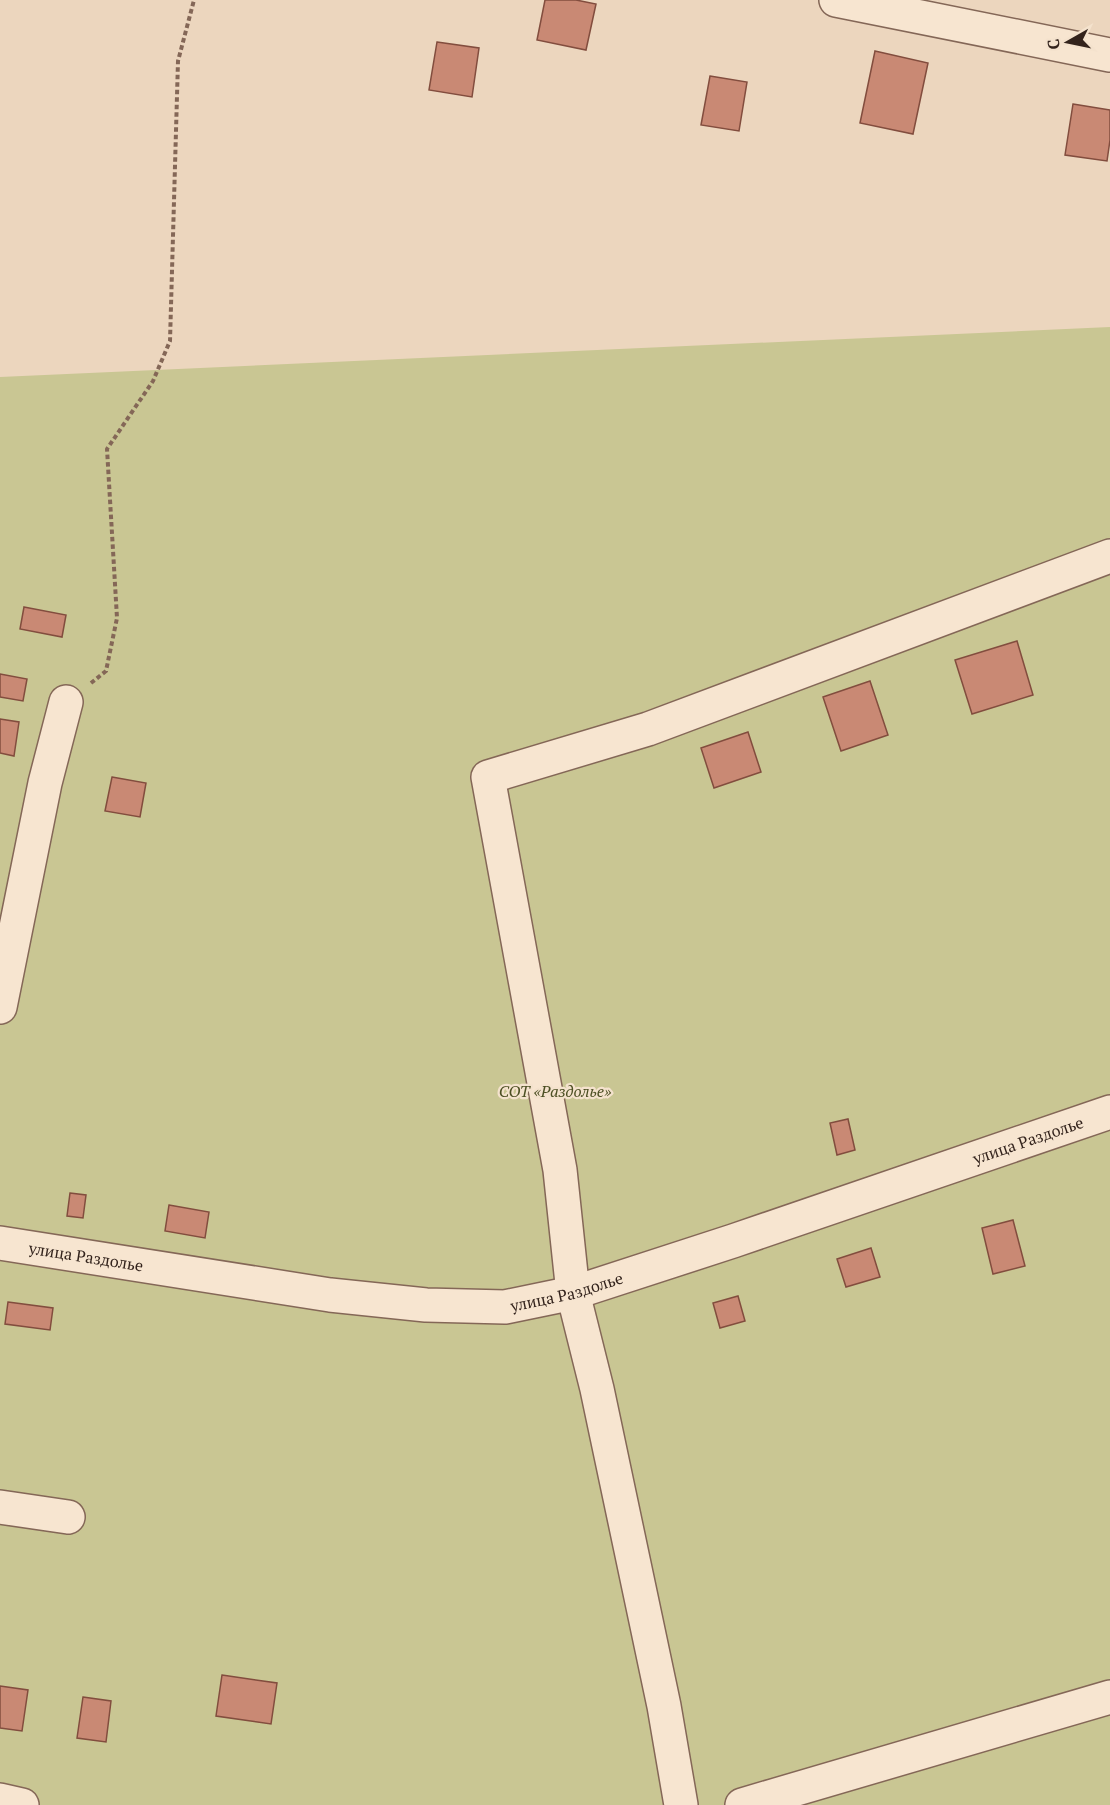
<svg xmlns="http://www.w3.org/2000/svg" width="1110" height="1805" viewBox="0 0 1110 1805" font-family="'PT Serif',serif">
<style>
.green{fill:#c9c693}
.building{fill:#c98974;stroke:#824d3e;stroke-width:1.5}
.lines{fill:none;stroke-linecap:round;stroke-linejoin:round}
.minor-casing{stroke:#846757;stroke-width:36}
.tertiary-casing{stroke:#846757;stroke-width:36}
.path{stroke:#846757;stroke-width:4;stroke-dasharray:4.5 3;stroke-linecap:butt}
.minor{stroke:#f7e5d0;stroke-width:33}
.tertiary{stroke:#f7e5d0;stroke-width:33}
.labels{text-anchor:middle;stroke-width:4.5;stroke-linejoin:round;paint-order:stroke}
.park-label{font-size:16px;font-style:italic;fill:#4c4f23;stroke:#f4e2cd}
.street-label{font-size:16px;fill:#33231c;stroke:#f4e2cd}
</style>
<rect width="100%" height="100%" fill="#ecd6be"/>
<!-- green -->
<path class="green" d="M1110 327V1805H0V377Z"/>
<!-- building -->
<path class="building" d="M545 0H576L596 4 586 50 537 40Z
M437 42 479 48 472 97 429 90Z
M875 51 928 63 913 134 860 123Z
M710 76 747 82 739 131 701 125Z
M1073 104 1110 110V140L1107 161 1065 155Z
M24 607 66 615 62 637 20 629Z
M1017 641 1033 695 972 714 955 660Z
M0 674 27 679 23 701 0 697Z
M870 681 888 735 841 751 823 697Z
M0 719 19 722 14 756 0 753Z
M748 732 761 772 714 788 701 748Z
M112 777 146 783 140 817 105 811Z
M848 1119 855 1150 837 1155 830 1123Z
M70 1193 86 1195 83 1218 67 1216Z
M169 1205 209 1212 205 1238 165 1231Z
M1013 1220 1025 1266 993 1274 982 1228Z
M871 1248 880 1277 846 1287 837 1259Z
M738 1296 745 1321 720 1328 713 1303Z
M8 1302 53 1308 50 1330 5 1324Z
M222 1675 277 1683 271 1724 216 1716Z
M0 1686 28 1690 22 1731 0 1728Z
M83 1697 111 1701 106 1742 77 1738Z"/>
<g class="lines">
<!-- minor casing -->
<g class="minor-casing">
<g id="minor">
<path d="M0 1007 45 783 66 702"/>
<path id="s1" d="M0 1243 330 1295 426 1305 505 1307 573 1293 733 1241 1110 1112"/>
<path d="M0 1507 68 1517"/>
<path d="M0 1800 22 1805"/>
<path d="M681 1805 664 1706 597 1389 573 1293 560 1170 488 777 648 729 1110 556"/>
<path d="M742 1805 1110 1697"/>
</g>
</g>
<!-- tertiary casing -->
<g class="tertiary-casing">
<path id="tertiary" d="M836 0 1110 55"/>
</g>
<!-- path -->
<path class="path" d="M91 683 106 671 117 618 107 449 153 381 170 341 178 61 194 0"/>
<!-- minor -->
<use href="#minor" class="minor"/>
<!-- tertiary -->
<use href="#tertiary" class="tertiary"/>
</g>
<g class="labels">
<!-- park labels -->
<g class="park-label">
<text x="555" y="1097">СОТ «Раздолье»</text>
</g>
<!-- street labels -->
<g class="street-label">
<text dy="6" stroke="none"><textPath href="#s1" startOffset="1059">улица Раздолье</textPath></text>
<text dy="6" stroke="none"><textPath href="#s1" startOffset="87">улица Раздолье</textPath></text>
<text dy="6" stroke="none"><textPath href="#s1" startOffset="573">улица Раздолье</textPath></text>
</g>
</g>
<!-- north arrow -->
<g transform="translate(1068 42) rotate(261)" stroke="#f4e2cd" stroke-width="4.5" paint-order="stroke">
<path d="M0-4.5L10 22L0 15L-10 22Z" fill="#33231c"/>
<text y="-9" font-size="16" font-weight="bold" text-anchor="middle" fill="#33231c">С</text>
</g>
</svg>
